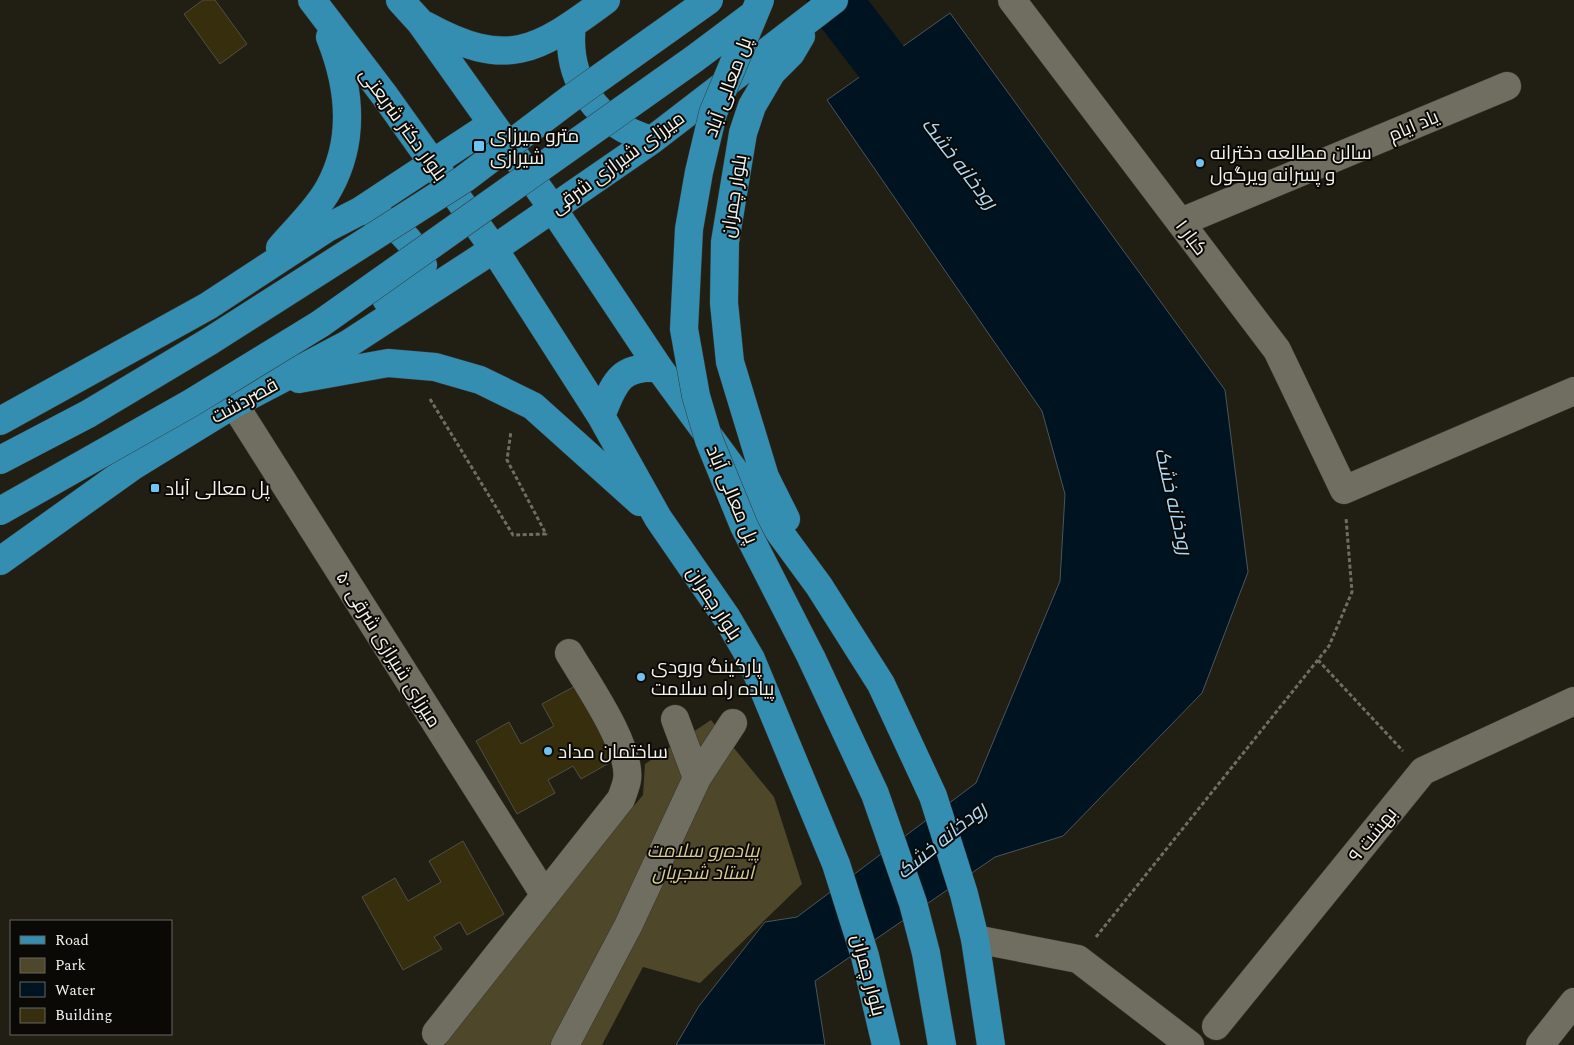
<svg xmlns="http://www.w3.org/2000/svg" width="1574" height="1045" viewBox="0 0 1574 1045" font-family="Spectral,Cairo,serif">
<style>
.green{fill:#4e472a}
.water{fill:#001320;stroke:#49565d}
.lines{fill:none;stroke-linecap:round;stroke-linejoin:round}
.river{stroke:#001320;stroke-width:54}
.building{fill:#362e0c;stroke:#524f43}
.minor-casing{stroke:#393731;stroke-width:29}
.major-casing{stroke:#393731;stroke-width:29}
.path{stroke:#6f6d64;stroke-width:3;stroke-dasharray:4 2.5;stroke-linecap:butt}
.minor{stroke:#706e61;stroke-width:28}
.major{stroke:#338eb1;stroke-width:28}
.major-bridge-casing{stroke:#393731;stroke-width:29;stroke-linecap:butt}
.major-bridge{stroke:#338eb1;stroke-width:28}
.poi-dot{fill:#6fc2f4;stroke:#0a0905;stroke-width:2}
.labels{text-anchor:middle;stroke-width:4;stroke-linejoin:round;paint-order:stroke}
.street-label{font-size:19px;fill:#f3f2eb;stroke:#0a0905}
.poi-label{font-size:19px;fill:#f3f2eb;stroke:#0a0905;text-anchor:start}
.park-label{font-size:19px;font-style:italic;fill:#d9cb8e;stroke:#0a0905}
.water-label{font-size:20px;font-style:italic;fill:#aad9f8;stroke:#0a0905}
</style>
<rect width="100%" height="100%" fill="#211f14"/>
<!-- green -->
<path class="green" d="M711 720 774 797 802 884 700 983 643 967 602 1045H434L643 795 645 764Z"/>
<!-- water -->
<path class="water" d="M950 13 1225 390 1248 572 1202 693 1063 836 995 857 815 981 825 1045H676L699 1006 765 922 797 917 976 783 1060 581 1065 494 1042 411 827 100Z"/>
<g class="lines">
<!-- river -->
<path class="river" d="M834 0 927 121"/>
</g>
<!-- building -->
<path class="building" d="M203 0H215L247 44 220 64 184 14Z
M577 685 618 758 581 779 573 766 548 780 555 793 517 814 476 741 509 722 521 744 554 726 542 704Z
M463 841 504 914 467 935 460 922 434 937 442 949 403 970 362 897 395 878 408 901 441 882 429 861Z"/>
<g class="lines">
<!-- minor casing -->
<g class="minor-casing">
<path id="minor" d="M1012 0 1277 350 1344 490 1574 391
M1181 222 1507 86
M234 404 544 894
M697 778 733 723
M975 939 1078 959 1190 1045
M1216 1026 1423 771 1574 701
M436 1033 621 799C623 793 626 786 627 780 632 747 586 682 569 653
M565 1045 628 926 697 778 675 719
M1540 1045 1574 1002"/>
</g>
<!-- major casing -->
<g class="major-casing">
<path id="major" d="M312 0 385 96 494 249 601 416 658 518 727 618 751 659 836 864 865 956 886 1045
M400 0 420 22 553 209 659 368 819 586 881 684 933 796 964 894 975 939 991 1045
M425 25C507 70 536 52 606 0
M572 25C565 81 598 125 652 140
M372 213C397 226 412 239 423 265L416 278 386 299
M280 248C296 229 317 210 329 188 356 139 350 87 330 37
M299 379 388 363 435 367 480 380 533 406 640 502
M601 416C615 382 619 366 659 368
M0 421 208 306 327 228 360 211 492 124
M0 460 88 414
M786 519 765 477 730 362 724 303 725 242 743 133 752 106 772 72 791 53 801 36
M0 561 133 466 234 404 348 344 494 249 652 140 834 0
M926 953 942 1045"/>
</g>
<!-- path -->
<path class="path" d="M430 399 513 535 546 534 507 460 511 431
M1318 660 1403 751
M1096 937 1329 646 1352 592 1346 518"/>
<!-- minor -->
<use href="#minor" class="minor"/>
<!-- major -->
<use href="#major" class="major"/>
<!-- major-bridge casing -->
<g class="major-bridge-casing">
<path id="major-bridge" d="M760 0 713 113 699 172 689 229 684 329 696 396 709 440 744 526 811 657 875 794 913 903 926 953
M88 414 210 341 464 179 570 99 709 0
M0 511 191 403 320 324 694 59 754 14"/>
</g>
<!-- major-bridge -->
<use href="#major-bridge" class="major-bridge"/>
</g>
<!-- markers -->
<g class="poi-dot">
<rect x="473" y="140" width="12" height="12" rx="2.5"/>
<circle cx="1200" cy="163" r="5"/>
<rect x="150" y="483" width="10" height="10" rx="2.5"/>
<circle cx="641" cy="677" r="5"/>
<circle cx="548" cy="751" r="5"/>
</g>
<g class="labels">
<!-- street labels -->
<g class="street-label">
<text transform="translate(727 87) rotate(-70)" y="7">پل معالی آباد</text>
<text transform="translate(404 124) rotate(54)" y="7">بلوار دکتر شریعتی</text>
<text transform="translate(1413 125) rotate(-23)" y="7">یاد ایام</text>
<text transform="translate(617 162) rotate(-36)" y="7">میرزای شیرازی شرقی</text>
<text transform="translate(733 196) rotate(-81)" y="7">بلوار چمران</text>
<text transform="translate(1192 237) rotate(53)" y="7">۱ کبار</text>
<text transform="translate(244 400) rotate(-29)" y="7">قصردشت</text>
<text transform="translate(733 494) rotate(67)" y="7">پل معالی آباد</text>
<text transform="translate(715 603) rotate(57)" y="7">بلوار چمران</text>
<text transform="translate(389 649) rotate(58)" y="7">۵۰ میرزای شیرازی شرقی</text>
<text transform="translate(1372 834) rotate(-51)" y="7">۹ بهشت</text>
<text transform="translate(869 975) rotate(75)" y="7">بلوار چمران</text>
</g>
<!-- poi labels -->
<g class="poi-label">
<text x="490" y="142">مترو میرزای<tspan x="490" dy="22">شیرازی</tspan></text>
<text x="1210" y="159">سالن مطالعه دخترانه<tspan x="1210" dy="22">و پسرانه ویرگول</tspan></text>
<text x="165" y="495">پل معالی آباد</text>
<text x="651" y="673">پارکینگ ورودی<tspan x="651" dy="22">پیاده راه سلامت</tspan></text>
<text x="558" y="758">ساختمان مداد</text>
</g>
<!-- park labels -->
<g class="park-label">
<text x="703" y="857">پیاده‌رو سلامت<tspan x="703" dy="22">استاد شجریان</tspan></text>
</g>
<!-- water labels -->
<g class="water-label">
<text transform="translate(960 163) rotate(52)" y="7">رودخانه خشک</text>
<text transform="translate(1174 501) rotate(77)" y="7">رودخانه خشک</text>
<text transform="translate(941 840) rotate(-39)" y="7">رودخانه خشک</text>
</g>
</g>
<!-- legend -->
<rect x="10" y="920" width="162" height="115" fill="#0a0905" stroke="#676661"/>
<rect x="20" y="936" width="25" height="8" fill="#338eb1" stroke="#676661"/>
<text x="55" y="945" font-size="15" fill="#f3f2eb">Road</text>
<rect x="20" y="958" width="25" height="15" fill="#4e472a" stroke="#676661"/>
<text x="55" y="970" font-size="15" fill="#f3f2eb">Park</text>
<rect x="20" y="982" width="25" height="15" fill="#001320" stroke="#676661"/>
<text x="55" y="995" font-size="15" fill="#f3f2eb">Water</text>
<rect x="20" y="1008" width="25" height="15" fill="#362e0c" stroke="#676661"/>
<text x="55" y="1020" font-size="15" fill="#f3f2eb">Building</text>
</svg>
